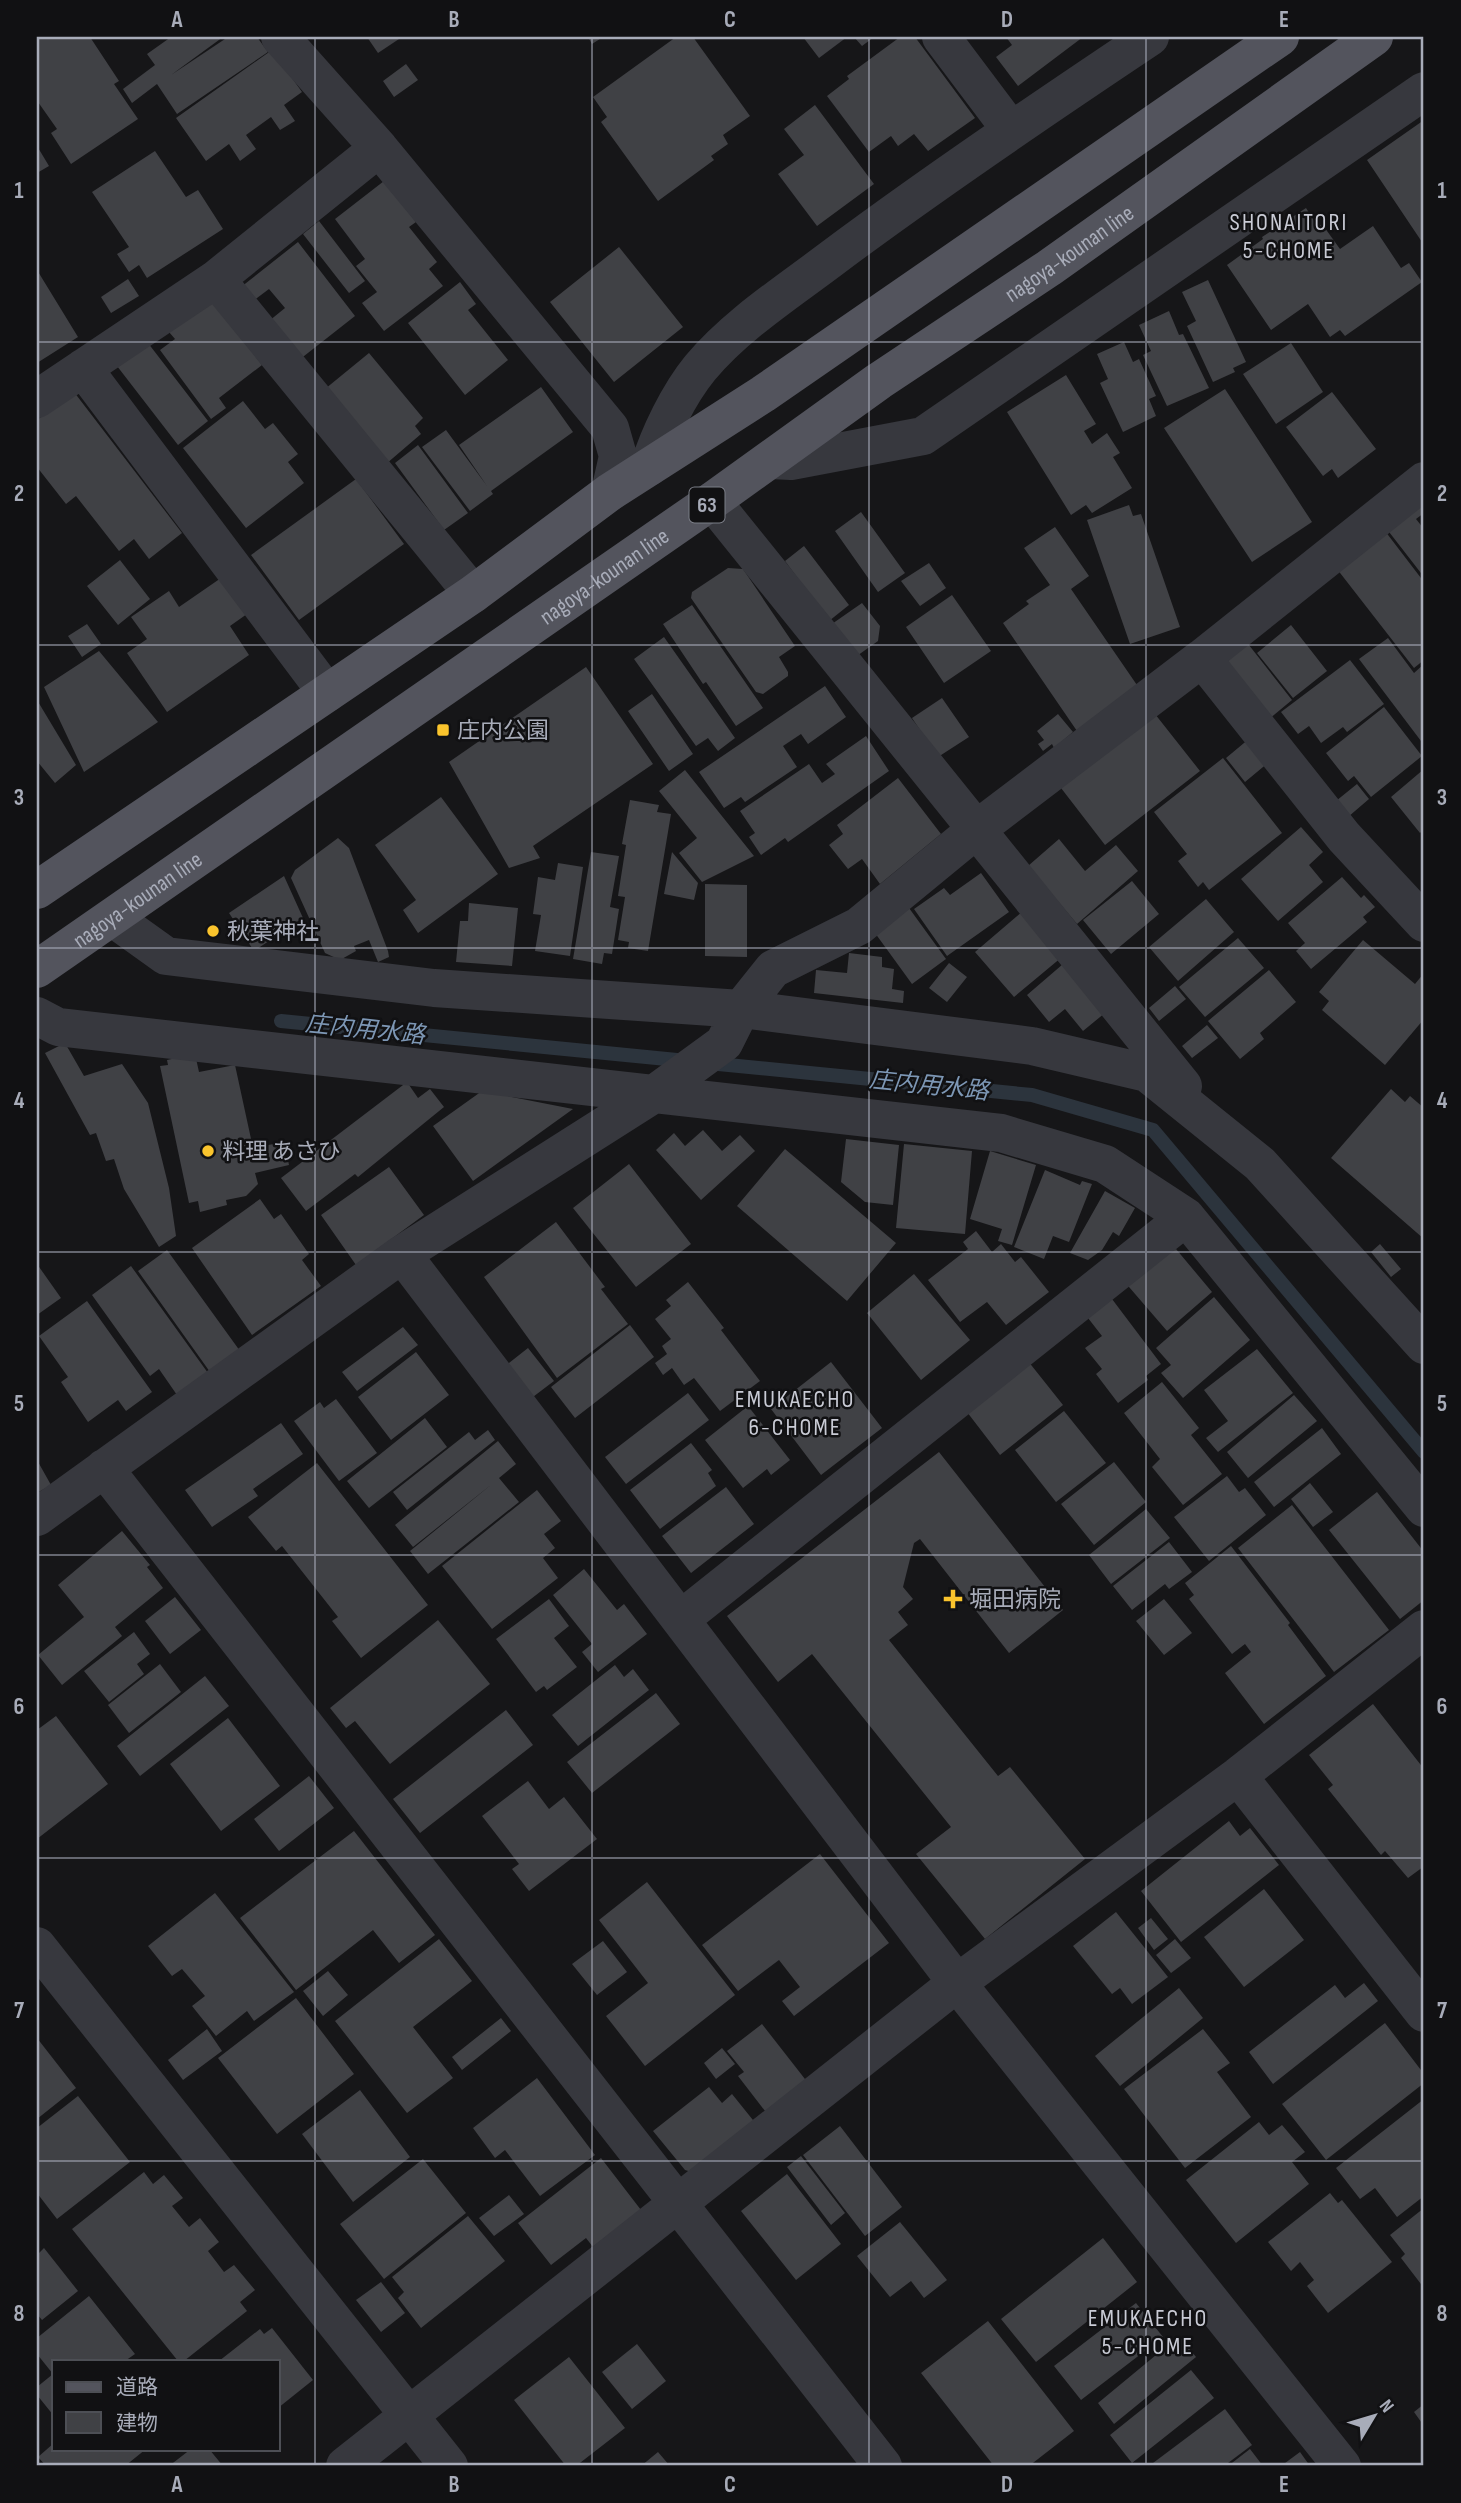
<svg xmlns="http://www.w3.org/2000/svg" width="1461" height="2503" viewBox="0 0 1461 2503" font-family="'Sofia Sans Condensed','Noto Sans JP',sans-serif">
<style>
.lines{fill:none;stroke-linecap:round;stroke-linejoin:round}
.stream{stroke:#2c343d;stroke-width:14}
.building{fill:#404145}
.minor{stroke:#37383e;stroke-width:38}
.major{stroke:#53545d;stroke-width:38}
.grid{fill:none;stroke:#a8acb9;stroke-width:2;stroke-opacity:0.55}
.poi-dot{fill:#fac42d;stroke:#111113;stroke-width:2.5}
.labels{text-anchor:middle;stroke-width:5;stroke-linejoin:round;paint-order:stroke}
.shield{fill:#111113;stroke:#7b7e87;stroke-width:2}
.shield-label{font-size:21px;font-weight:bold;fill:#a8acb9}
.street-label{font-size:23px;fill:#a8acb9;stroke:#111113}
.poi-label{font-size:23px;fill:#a8acb9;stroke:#111113;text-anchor:start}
.neighbourhood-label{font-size:24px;letter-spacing:2px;fill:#c9cbd5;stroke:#111113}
.water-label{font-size:24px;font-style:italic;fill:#7d97b5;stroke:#111113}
.neatline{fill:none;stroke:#a8acb9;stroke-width:2.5}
.grid-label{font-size:23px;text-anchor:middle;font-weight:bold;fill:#a8acb9}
</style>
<rect width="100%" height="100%" fill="#161618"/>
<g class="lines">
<!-- stream -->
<path class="stream" d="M281 1021 687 1061
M708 1063 1032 1095 1153 1130 1424 1452"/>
</g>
<!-- building -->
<path class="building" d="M37 37H90L119 81 114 84 138 119 71 164 51 133 57 129 38 102 37 103Z
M171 37H223L171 75 228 37H257L268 52 177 114 157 84 132 103 123 89 155 65 147 54Z
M367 37H402L378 53Z
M588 37H603L592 44Z
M676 37H693L750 116 723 135 728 144 711 156 714 160 658 201 601 122 607 117 593 97Z
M803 37H847L819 58Z
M854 37H874L862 46Z
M900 37H915L975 118 928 151 914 134 898 146 891 136 869 152 827 96 849 79 847 76Z
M1006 37H1083L1018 86 996 57 1012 45Z
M272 50 302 92 284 105 295 121 280 130 271 117 246 135 256 149 240 161 229 144 206 161 176 118Z
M406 64 418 80 394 97 383 81Z
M815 105 874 184 817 226 778 174 804 155 784 129Z
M1424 120V245L1367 160Z
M37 146 49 166 37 173Z
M155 151 186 197 198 190 223 229 147 278 139 265 129 272 117 254 129 247 92 192Z
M384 181 416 222 409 227 437 262 429 269 443 286 384 331 362 303 377 292 356 266 365 259 335 219Z
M1306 208 1318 227 1322 224 1340 249 1373 226 1401 268 1409 263 1422 282 1345 336 1340 330 1330 337 1308 304 1271 330 1227 265 1263 239 1262 237Z
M319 221 365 281 349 293 303 234Z
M298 242 355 316 299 360 269 321 285 308 269 289 253 301 241 287Z
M619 247 683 327 614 382 550 302Z
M37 270 78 337 37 363Z
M128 279 139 296 111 313 101 297Z
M1208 280 1246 362 1233 368 1235 372 1213 382 1187 326 1196 321 1182 292Z
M460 282 476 304 468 310 508 360 465 395 408 323Z
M213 300 262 365 219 398 226 408 211 419 160 350 175 339 169 332Z
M1169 311 1179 335 1183 334 1209 388 1167 406 1143 355 1151 351 1139 325Z
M1124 342 1133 362 1139 359 1156 396 1149 399 1156 416 1123 432 1100 383 1108 379 1097 354Z
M148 343 208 421 178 445 117 366Z
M1291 343 1323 392 1276 424 1243 374Z
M369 353 423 418 415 426 421 434 386 464 325 389Z
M1066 375 1096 424 1084 431 1092 444 1107 433 1120 453 1113 457 1132 488 1092 513 1086 505 1071 515 1007 412Z
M541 387 573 432 491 491 493 494 470 511 422 447 446 430 487 486 459 445Z
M1225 389 1312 522 1252 562 1164 428Z
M74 392 182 533 149 559 134 539 119 551 76 496 66 504 37 467V420Z
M1332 392 1376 449 1338 478 1332 469 1323 476 1286 427Z
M243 401 265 429 273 423 298 454 288 462 304 483 246 528 183 448Z
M418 445 468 513 444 530 395 463Z
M356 479 404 544 299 620 251 555Z
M1424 500V513L1416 519 1424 529V577L1386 528Z
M1129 505 1133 516 1141 514 1180 627 1130 644 1087 520Z
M861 512 905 573 878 592 835 531Z
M1055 527 1089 576 1071 589 1139 688 1077 731 1003 623 1029 604 1026 601 1050 585 1024 548Z
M1385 531 1424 582V660L1414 668 1337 569Z
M804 546 849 605 829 621 785 561Z
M120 560 150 599 118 625 87 586Z
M929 563 946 588 920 606 901 581Z
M728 568 743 569 795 646 779 657 788 672V676L763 694 756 692 691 598 692 592Z
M221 578 247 614 230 626 249 655 167 712 127 653 147 639 131 617 169 591 179 607Z
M952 595 991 651 944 683 906 627Z
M862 603 880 626 878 641 854 658 829 626Z
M692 605 763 708 736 726 706 682 703 684 663 624Z
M87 624 101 644 82 657 68 636Z
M1291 625 1327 671 1293 698 1257 653Z
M664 637 735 738 718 751 708 738 696 746 634 659Z
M1388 638 1414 673 1424 664V745L1359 659Z
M1245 640 1292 700 1268 720 1220 660Z
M99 651 158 722 84 772 44 687Z
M1350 660 1384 704 1347 732 1343 727 1321 743 1309 726 1298 734 1281 712Z
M586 667 653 764 533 846 540 858 509 868 449 762Z
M825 686 846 717 808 744 801 734 783 746 797 767 745 802 741 797 724 808 699 772Z
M652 694 693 754 669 771 628 711Z
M942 698 969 737 938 757 912 718Z
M37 700 76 765 55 783 37 761Z
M1384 707 1422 756 1371 797 1354 776 1348 781 1326 753Z
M1058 714 1073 732 1054 748 1052 744 1043 751 1038 744 1044 740 1037 731Z
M1155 714 1200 771 1105 845 1061 788Z
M866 736 889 771 788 842 785 838 761 855 749 837 755 833 740 811 809 764 822 783 835 774 826 764Z
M1250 738 1269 762 1245 782 1226 758Z
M1223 758 1282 833 1209 890 1203 882 1198 887 1178 861 1187 854 1154 812Z
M1424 769V829L1420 833 1391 797Z
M685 770 754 856 702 882 679 853 697 838 659 791Z
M898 778 941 834 880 884 862 859 848 869 829 845 843 834 837 825Z
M1357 784 1369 799 1348 817 1336 801Z
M441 797 498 874 418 933 403 910 416 900 375 845Z
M630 800 659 805 657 812 671 814 648 951 628 948 629 942 618 940 625 897 618 896 626 845 622 844Z
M1301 827 1323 852 1309 865 1323 882 1278 921 1241 879Z
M338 838 349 848 388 951 389 957 378 962 369 940 354 946 356 951 340 960 325 953 291 878 295 870Z
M1059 839 1085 871 1116 845 1138 871 1077 924 1028 866Z
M591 852 619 856 610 907 619 909 612 954 604 953 602 964 573 959Z
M672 852 698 883 694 900 664 894Z
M558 863 583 867 570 956 535 951 541 915 533 914 538 877 555 880Z
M981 873 1009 912 947 956 914 909 944 888 950 895Z
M284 876 303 918 254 951 229 913Z
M1342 877 1361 898 1364 895 1375 907 1363 917 1367 922 1311 969 1296 951 1305 943 1288 923Z
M1132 881 1159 914 1111 954 1083 920Z
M705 884 747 885V957L705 956Z
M1206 899 1234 932 1178 981 1149 947Z
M469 903 518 908 512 966 456 962 460 921H468Z
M1029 906 1068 952 1014 997 975 952Z
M909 908 946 959 912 984 875 933Z
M1238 938 1264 968 1205 1017 1179 987Z
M1363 940 1415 984 1424 973V1019L1385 1065 1322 1010 1329 1001 1319 992Z
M849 953 882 957V967L894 969 892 989 904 991 903 1003 814 993 816 970 847 973Z
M1070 958 1111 1008 1083 1031 1065 1009 1049 1022 1027 995Z
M949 963 967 977 947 1002 929 988Z
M1269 970 1296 1002 1260 1033 1264 1039 1240 1059 1208 1021Z
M1175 986 1186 999 1159 1021 1149 1008Z
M1207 1025 1218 1038 1192 1058 1182 1046Z
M65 1043 84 1076 122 1064 148 1103 169 1188 176 1236 159 1247 124 1189 114 1159 106 1161 96 1133 90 1135 45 1053Z
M195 1054 199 1072 235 1065 253 1148 284 1142 289 1165 255 1173 258 1184 246 1196 226 1200 227 1205 200 1212 198 1201 189 1203 160 1066 168 1065 167 1060Z
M407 1082 418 1098 430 1089 444 1107 358 1177 355 1174 306 1211 281 1178Z
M1391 1089 1405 1102 1410 1096 1424 1108V1239L1331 1158Z
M482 1091 573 1109 473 1181 433 1126Z
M703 1130 722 1151 740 1135 755 1151 701 1200 656 1150 674 1133 685 1146Z
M846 1139 899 1145 893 1205 865 1202 841 1182Z
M904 1144 972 1151 965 1234 896 1228Z
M785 1149 896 1243 847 1301 737 1206Z
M990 1151 1036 1165 1012 1245 998 1241 1002 1229 970 1219Z
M629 1164 691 1244 636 1287 573 1208Z
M389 1167 424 1215 356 1265 321 1215Z
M1045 1170 1080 1185 1082 1181 1092 1184 1069 1242 1053 1236 1044 1259 1014 1247Z
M1105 1191 1135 1208 1119 1236 1113 1232 1102 1250 1088 1260 1070 1253Z
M260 1199 274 1219 281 1214 309 1254 302 1260 321 1286 252 1335 192 1248Z
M556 1222 605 1287 601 1289 628 1324 557 1378 484 1277Z
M976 1231 992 1252 1001 1244 1015 1262 1021 1257 1049 1292 1006 1325 987 1302 960 1322 928 1280 968 1249 963 1242Z
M1380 1244 1401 1269 1391 1277 1371 1252Z
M1176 1249 1212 1292 1167 1331 1123 1280Z
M167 1250 240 1351 210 1372 138 1271Z
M37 1264 61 1298 37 1315Z
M131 1266 208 1373 177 1395 159 1369 150 1376 92 1295Z
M914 1274 970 1340 921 1380 867 1313Z
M688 1282 724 1328 721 1330 760 1381 720 1411 694 1378 684 1385 672 1368 663 1375 655 1363 667 1354 662 1346 671 1339 655 1319 671 1306 666 1300Z
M1214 1297 1250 1340 1183 1398 1161 1373 1171 1365 1156 1348Z
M1112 1299 1161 1364 1146 1376 1148 1380 1118 1403 1096 1374 1102 1369 1085 1348 1102 1336 1088 1318Z
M87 1301 152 1392 126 1411 118 1400 88 1422 61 1382 68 1377 39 1336Z
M630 1325 654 1357 575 1418 551 1387Z
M403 1327 418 1345 357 1391 342 1372Z
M528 1348 554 1381 525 1403 499 1371Z
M1257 1349 1293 1393 1218 1452 1206 1438 1228 1421 1204 1390Z
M416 1352 449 1395 391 1440 358 1397Z
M1024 1356 1063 1405 1000 1455 967 1412Z
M831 1362 882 1428 821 1475 771 1409Z
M1162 1382 1199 1428 1191 1435 1222 1474 1183 1505 1152 1467 1160 1459 1124 1413Z
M688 1393 709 1420 626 1484 605 1457Z
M1294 1395 1317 1421 1248 1478 1227 1452Z
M336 1399 377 1453 339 1481 294 1421 320 1402 324 1408Z
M748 1406 790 1460 771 1475 767 1469 743 1488 705 1440Z
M1064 1411 1106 1463 1056 1502 1015 1450Z
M425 1418 447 1447 369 1508 347 1481Z
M281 1423 303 1454 253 1489 258 1496 212 1527 185 1490Z
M1322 1428 1341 1454 1274 1507 1254 1482Z
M488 1430 495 1440 407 1510 393 1492 469 1432 475 1440Z
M498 1441 516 1464 499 1478 519 1502 428 1574 410 1551 492 1484 413 1547 395 1525Z
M691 1443 712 1470 708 1473 716 1486 660 1529 630 1490Z
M939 1452 1063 1610 1009 1653 920 1539 914 1543 903 1587 913 1599 898 1612 908 1625 889 1640 998 1776 1010 1767 1085 1859 985 1939 916 1854 951 1827 812 1654 778 1682 727 1616Z
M37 1460 51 1485 37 1493Z
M1114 1462 1146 1502 1094 1545 1061 1504Z
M317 1463 428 1605 361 1658 332 1621 338 1617 282 1546 276 1551 248 1517Z
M1227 1476 1239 1492 1245 1488 1266 1515 1209 1561 1174 1517Z
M1310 1483 1333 1512 1313 1527 1291 1499Z
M726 1487 754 1524 691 1573 662 1536Z
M537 1490 561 1521 544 1534 555 1548 543 1558 558 1578 492 1629 442 1566Z
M1377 1492 1424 1552V1600L1400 1619 1329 1530Z
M1292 1505 1389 1630 1334 1672 1238 1548Z
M1146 1509 1170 1538 1111 1584 1089 1555Z
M122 1531 150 1565 147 1567 163 1588 115 1627 122 1636 62 1685 38 1655 84 1617 58 1585Z
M1169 1542 1192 1572 1169 1589 1165 1584 1132 1610 1113 1586Z
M1231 1546 1290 1623 1288 1625 1326 1676 1264 1724 1225 1673 1251 1652 1245 1644 1232 1654 1189 1599 1194 1595 1185 1583Z
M584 1569 617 1610 624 1604 647 1634 598 1672 582 1652 592 1644 553 1595Z
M175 1597 201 1630 170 1654 145 1621Z
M549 1599 569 1626 554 1638 577 1667 547 1690 544 1686 536 1692 496 1639Z
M1164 1599 1192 1633 1164 1655 1136 1621Z
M438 1620 490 1684 390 1764 355 1721 346 1728 330 1708Z
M134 1632 150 1654 137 1664 144 1674 109 1702 84 1671Z
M160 1664 181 1692 129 1733 108 1705Z
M615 1665 624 1677 633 1669 649 1690 578 1746 552 1715Z
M205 1676 229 1706 140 1776 117 1746Z
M656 1693 680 1724 592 1793 567 1762Z
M1373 1704 1424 1769V1869L1423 1867 1408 1878 1385 1851 1381 1855 1328 1789 1333 1785 1309 1755Z
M506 1710 533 1745 420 1833 393 1799Z
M56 1716 108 1784 37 1839V1730Z
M228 1718 280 1786 221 1831 170 1764Z
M309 1776 334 1808 279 1851 254 1819Z
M528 1781 549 1809 564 1797 597 1839 529 1891 512 1869 519 1864 482 1816Z
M1229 1821 1240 1836 1250 1828 1279 1865 1181 1942 1141 1891Z
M354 1831 435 1935 399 1963 373 1930 296 1990 240 1918Z
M820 1854 889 1943 794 2016 782 2001 800 1987 779 1960 738 1991 702 1945Z
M647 1882 735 1995 645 2066 606 2016 648 1983 599 1920Z
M1264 1889 1304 1940 1244 1987 1204 1937Z
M215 1893 294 1992 254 2021 247 2011 216 2036 192 2006 205 1996 182 1969 172 1976 148 1946Z
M1116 1912 1168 1977 1132 2004 1120 1988 1112 1994 1073 1946Z
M1151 1918 1168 1939 1154 1950 1138 1928Z
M439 1939 472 1981 413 2027 453 2078 407 2113 335 2021Z
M1175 1939 1191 1958 1171 1973 1156 1955Z
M603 1941 627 1972 597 1995 572 1964Z
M328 1971 348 1995 323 2016 303 1991Z
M1364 1983 1378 2001 1273 2084 1249 2052 1335 1985 1345 1998Z
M1179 1988 1203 2018 1120 2086 1095 2056Z
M296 1998 354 2074 277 2134 218 2058Z
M501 2018 511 2031 462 2070 452 2057Z
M1385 2023 1424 2074V2083L1326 2160 1282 2104Z
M762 2024 812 2088 772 2120 738 2076 744 2072 727 2051Z
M207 2029 222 2051 183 2080 168 2060Z
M1203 2029 1230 2063 1217 2072 1251 2117 1185 2168 1124 2089Z
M37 2038 76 2088 37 2119Z
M722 2048 735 2064 716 2079 704 2063Z
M537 2078 595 2155 540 2196 505 2150 495 2158 473 2128Z
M709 2087 722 2103 732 2094 761 2130 702 2175 685 2170 653 2131Z
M360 2090 410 2157 353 2202 302 2134Z
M78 2096 130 2162 57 2219 37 2193V2128Z
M1424 2099V2196L1397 2217 1375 2188 1360 2199 1336 2168Z
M1259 2122 1269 2135 1282 2125 1305 2152 1292 2162 1309 2184 1236 2243 1186 2180Z
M840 2126 902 2207 865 2236 803 2155Z
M801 2156 845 2213 831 2225 787 2167Z
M601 2158 641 2210 593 2247 586 2238 551 2265 518 2223Z
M423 2159 466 2213 384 2279 340 2224Z
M144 2172 153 2184 164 2175 183 2198 172 2206 189 2227 200 2218 219 2242 208 2251 224 2272 234 2265 255 2290 240 2302 247 2311 184 2361H178L72 2229Z
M787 2174 841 2244 796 2280 741 2211Z
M1330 2193 1338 2203 1342 2200 1392 2262 1328 2313 1307 2286 1314 2280 1300 2262 1291 2271 1268 2242Z
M509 2195 524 2214 494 2236 479 2218Z
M1424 2208V2288L1401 2258 1405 2254 1390 2235Z
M468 2216 505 2261 421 2328 398 2298 404 2292 392 2277Z
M900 2222 947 2280 924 2298 911 2281 890 2297 857 2256Z
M1103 2238 1137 2282 1036 2362 1001 2319Z
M44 2248 78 2291 42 2320 37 2314V2255Z
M381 2282 405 2313 381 2332 356 2300Z
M89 2296 135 2354 125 2361H54V2416L37 2395V2387L53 2374 37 2354V2338Z
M1136 2303 1163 2337 1081 2400 1054 2366Z
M988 2321 1074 2431 1029 2466H994L921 2373Z
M272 2328 313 2380 278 2408V2361H219L260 2329 264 2334Z
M1179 2336 1196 2357 1114 2424 1098 2403Z
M637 2344 666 2381 632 2409 602 2372Z
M569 2357 625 2428 576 2466H566L514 2400Z
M1191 2370 1214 2398 1132 2463 1110 2435Z
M1424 2404V2426L1414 2412Z
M1225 2409 1252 2445 1224 2466H1149Z
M54 2443V2449H146L125 2466H46L38 2457Z
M191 2449H209L223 2466H169Z
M1250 2449 1263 2466H1228Z
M658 2452 670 2466H641Z
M1300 2452 1310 2466H1281Z"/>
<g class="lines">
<!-- minor -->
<path class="minor" d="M280 37 379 148 610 428 618 456 610 492
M941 37 1011 130
M216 279 473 594
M83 368 327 693
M37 399 216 279 379 148
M770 460 791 461 923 436 1424 91
M649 467C659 435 678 395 700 368 736 325 786 293 831 259 934 182 1042 109 1150 37
M712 501 1183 1086
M1202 658 1344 837 1424 923
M113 918 166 956 434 988 741 1009 1032 1046 1147 1073 1260 1164 1424 1345
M37 1016 58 1027 1001 1133 1105 1164 1186 1217 1424 1508
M402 1254 957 1983 1342 2466
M104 1468 883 2466
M37 1517 402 1254 654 1094 724 1043 741 1009 773 969 859 926 977 829 1202 658 1424 481
M681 1619 1186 1217
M1238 1776 1424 2013
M37 1946 449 2466
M345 2466 957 1983 1238 1776 1424 1629"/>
<!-- major -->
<g class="major">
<path d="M37 890 473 594 610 492 763 394 1280 37"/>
<path id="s1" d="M37 969 712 501 879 381 1049 268 1374 37"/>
</g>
</g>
<!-- grid -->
<path class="grid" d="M315 37V2466M592 37V2466M869 37V2466M1146 37V2466M37 342H1424M37 645H1424M37 948H1424M37 1252H1424M37 1555H1424M37 1858H1424M37 2161H1424"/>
<!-- markers -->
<g class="poi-dot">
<rect x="436" y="723" width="14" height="14" rx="3.5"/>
<circle cx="213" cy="931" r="7"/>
<circle cx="208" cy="1151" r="7"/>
<path d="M949.5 1588.5h7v7h7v7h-7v7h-7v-7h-7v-7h7z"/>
</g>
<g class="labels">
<!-- shield labels -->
<rect class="shield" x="689.5" y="487.5" width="35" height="35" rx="5"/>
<g class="shield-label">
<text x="707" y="512">63</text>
</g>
<!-- street labels -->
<g class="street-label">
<text dy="8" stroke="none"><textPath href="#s1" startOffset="1256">nagoya-kounan line</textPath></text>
<text dy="8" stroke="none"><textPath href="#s1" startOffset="690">nagoya-kounan line</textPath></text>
<text dy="8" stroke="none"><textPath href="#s1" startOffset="122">nagoya-kounan line</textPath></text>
</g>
<!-- poi labels -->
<g class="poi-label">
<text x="457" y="738">庄内公園</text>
<text x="227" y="939">秋葉神社</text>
<text x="222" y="1159">料理 あさひ</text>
<text x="969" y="1607">堀田病院</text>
</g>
<!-- neighbourhood labels -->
<g class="neighbourhood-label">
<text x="1289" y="230">SHONAITORI<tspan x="1289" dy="28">5-CHOME</tspan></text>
<text x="795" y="1407">EMUKAECHO<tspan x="795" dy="28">6-CHOME</tspan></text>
<text x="1148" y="2326">EMUKAECHO<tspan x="1148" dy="28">5-CHOME</tspan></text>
</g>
<!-- water labels -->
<g class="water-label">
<text transform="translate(365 1029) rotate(6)" y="8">庄内用水路</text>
<text transform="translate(929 1085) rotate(6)" y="8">庄内用水路</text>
</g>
</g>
<!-- border -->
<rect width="1461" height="2503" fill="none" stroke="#111113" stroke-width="77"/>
<!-- legend -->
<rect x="52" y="2360" width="228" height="91" fill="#111113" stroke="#4d4f55" stroke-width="2"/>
<rect x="66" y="2382" width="35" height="10" fill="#53545d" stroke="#4d4f55" stroke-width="2"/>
<text x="116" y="2394" font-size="21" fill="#a8acb9">道路</text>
<rect x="66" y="2412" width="35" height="21" fill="#404145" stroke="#4d4f55" stroke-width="2"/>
<text x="116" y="2430" font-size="21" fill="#a8acb9">建物</text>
<!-- north arrow -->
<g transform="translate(1374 2416) rotate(52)" stroke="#111113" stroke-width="5" paint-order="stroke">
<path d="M0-5L12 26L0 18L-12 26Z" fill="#a8acb9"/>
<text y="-10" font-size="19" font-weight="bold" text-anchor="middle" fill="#a8acb9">N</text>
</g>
<rect x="38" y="38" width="1384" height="2426" class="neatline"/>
<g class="grid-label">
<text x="177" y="27">A</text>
<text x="454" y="27">B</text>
<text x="730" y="27">C</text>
<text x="1007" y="27">D</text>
<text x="1284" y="27">E</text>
<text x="19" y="198">1</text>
<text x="1442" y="198">1</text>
<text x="19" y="501">2</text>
<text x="1442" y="501">2</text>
<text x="19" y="805">3</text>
<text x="1442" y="805">3</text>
<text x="19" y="1108">4</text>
<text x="1442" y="1108">4</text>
<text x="19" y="1411">5</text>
<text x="1442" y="1411">5</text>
<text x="19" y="1714">6</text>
<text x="1442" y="1714">6</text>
<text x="19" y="2018">7</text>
<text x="1442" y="2018">7</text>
<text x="19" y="2321">8</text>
<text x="1442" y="2321">8</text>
<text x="177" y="2492">A</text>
<text x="454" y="2492">B</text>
<text x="730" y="2492">C</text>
<text x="1007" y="2492">D</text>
<text x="1284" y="2492">E</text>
</g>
</svg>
